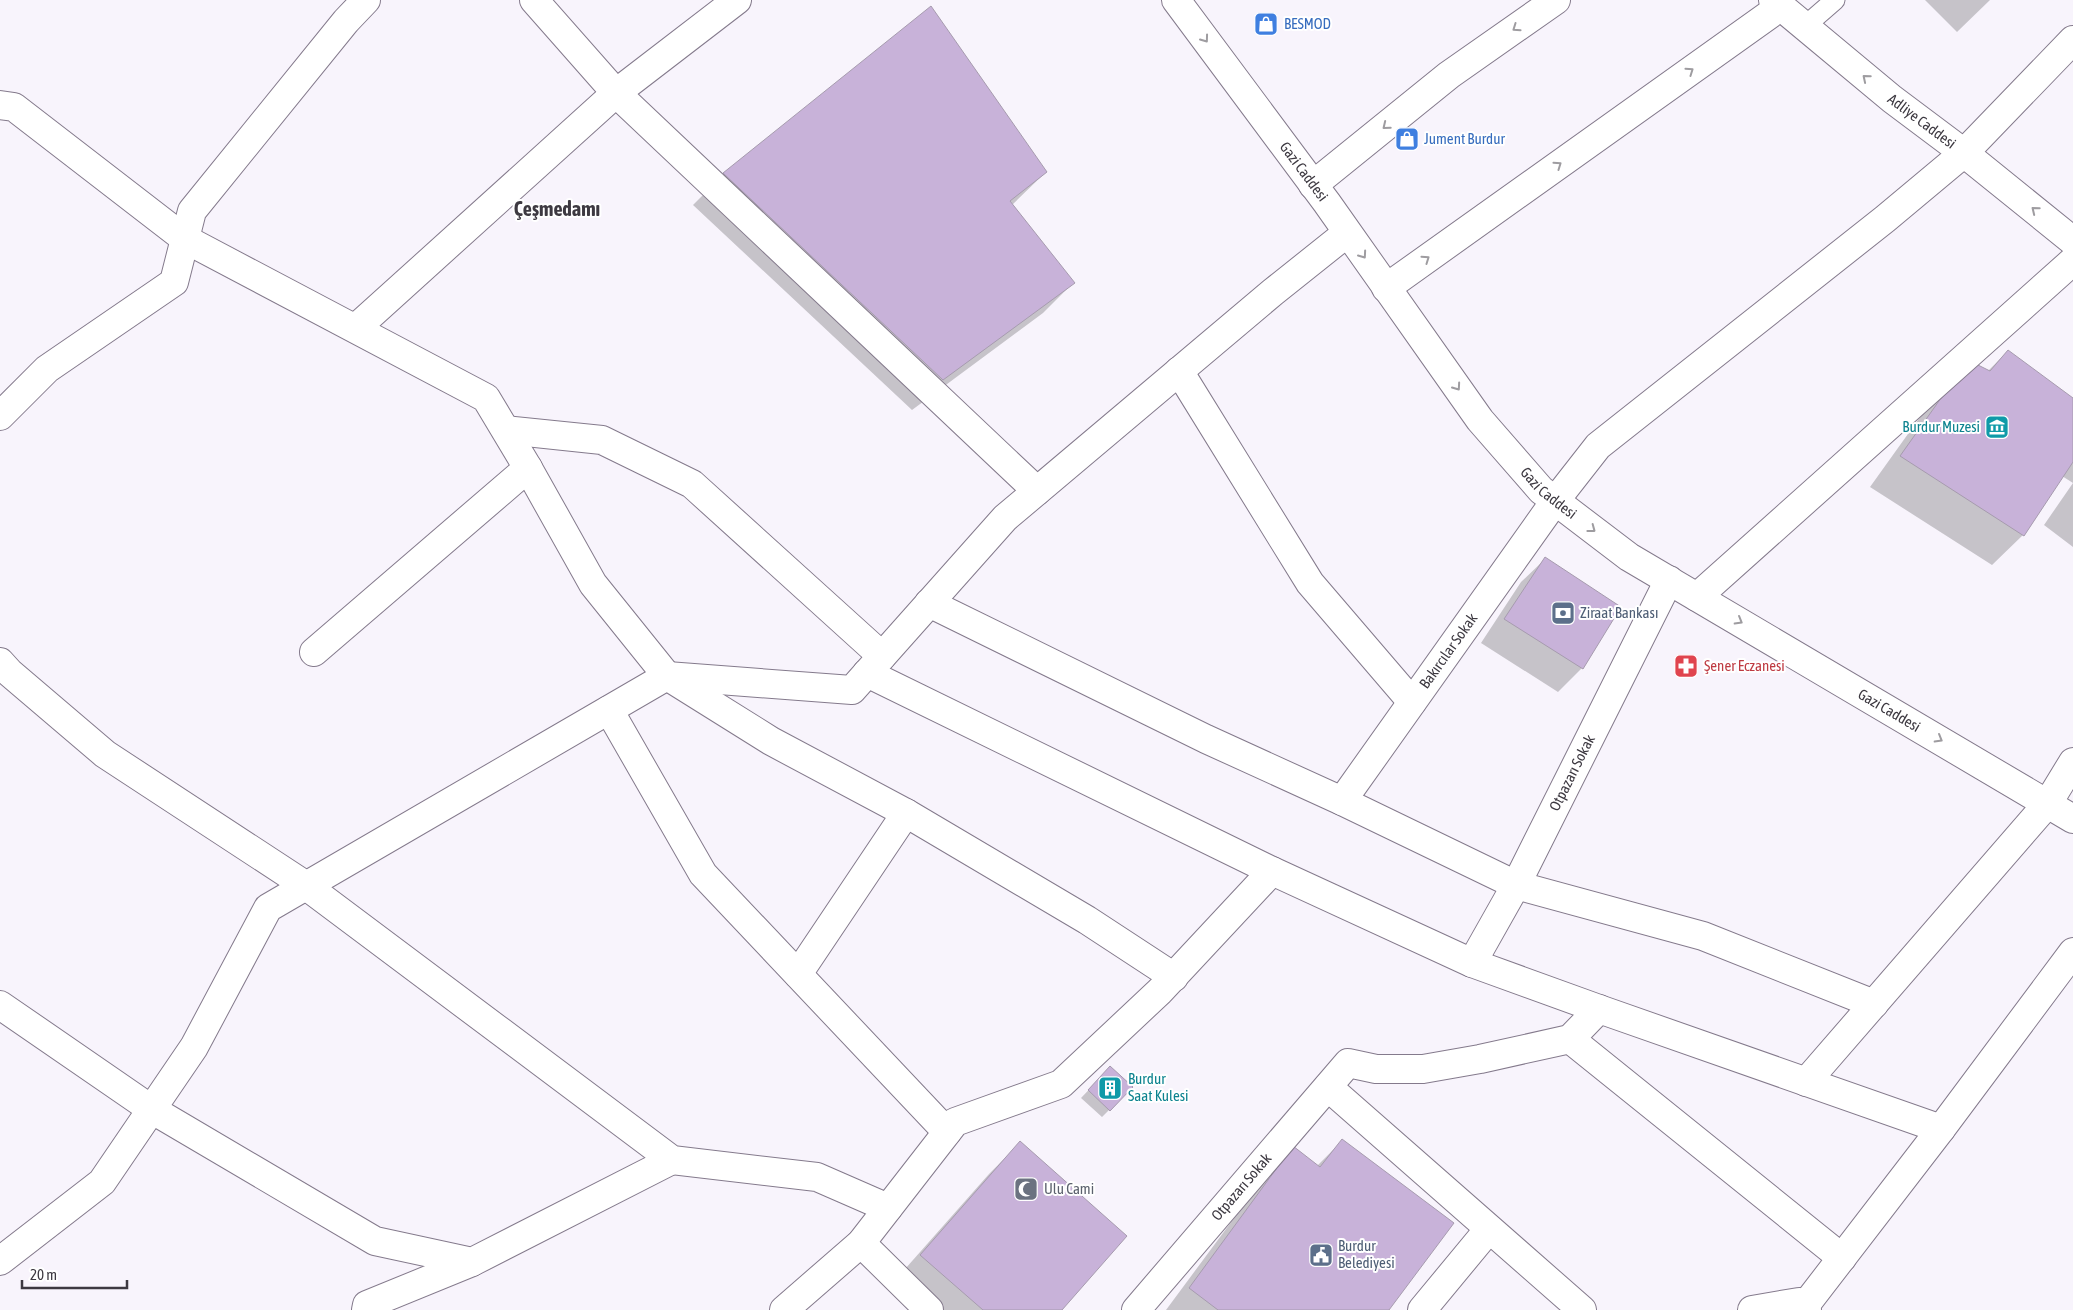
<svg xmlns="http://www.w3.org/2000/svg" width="2073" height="1310" viewBox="0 0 2073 1310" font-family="'Asap Condensed',sans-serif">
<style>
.shadow{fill:#0003}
.building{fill:#c8b2d9;stroke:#a69bae}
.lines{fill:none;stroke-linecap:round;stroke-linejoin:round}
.service-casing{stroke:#847a8c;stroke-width:21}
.minor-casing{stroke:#847a8c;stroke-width:30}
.secondary-casing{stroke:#847a8c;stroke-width:30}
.service{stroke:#fff;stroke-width:19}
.minor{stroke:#fff;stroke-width:28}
.secondary{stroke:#fff;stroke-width:28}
.oneway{stroke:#9e9ca0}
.labels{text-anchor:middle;stroke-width:4;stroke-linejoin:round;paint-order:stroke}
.shop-label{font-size:15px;fill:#366cbe;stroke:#fff;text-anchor:start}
.street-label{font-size:15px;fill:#3d3941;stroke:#fff}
.culture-label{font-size:15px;fill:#0d838f;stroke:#fff;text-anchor:end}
.service-label{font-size:15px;fill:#4e5e75;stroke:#fff;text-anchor:start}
.health-label{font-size:15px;fill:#be3a42;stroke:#fff;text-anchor:start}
.worship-label{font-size:15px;fill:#5b616d;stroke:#fff;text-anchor:start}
.district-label{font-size:20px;font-weight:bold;fill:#3d3941;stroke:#fff}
</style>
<rect width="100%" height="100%" fill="#f8f4fc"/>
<!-- shadow -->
<path class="shadow" d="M1925 0H1990L1957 32Z
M930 8 1046 172 1012 205 1073 283 1043 313 912 410 693 205 724 174Z
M2008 351 2073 399V547L2044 525 2073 483 2062 476 2023 535 1992 565 1870 487 1938 392 1988 371Z
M1545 559 1582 668 1558 692 1481 643 1521 582Z
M1103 1075 1109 1110 1102 1117 1081 1098Z
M1342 1141 1387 1310H1166L1263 1179 1294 1148 1317 1166Z
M1020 1143 1061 1310H917L890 1286 989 1174Z"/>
<!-- building -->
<path class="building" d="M931 6 1047 172 1010 201 1075 283 943 380 723 173Z
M2008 350 2073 398V462L2024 536 1900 456 1968 360 1990 371Z
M1545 557 1621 607 1583 669 1504 619Z
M1110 1066 1133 1087 1110 1111 1088 1090Z
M1342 1139 1454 1223 1389 1310H1218L1189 1288 1293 1146 1320 1167Z
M1020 1141 1127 1236 1062 1310H983L920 1255Z"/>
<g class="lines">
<!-- service casing -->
<g class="service-casing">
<path id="service" d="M1804 27 1835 0"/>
</g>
<!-- minor casing -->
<g class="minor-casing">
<g id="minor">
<path d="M534 0 616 93 1037 491"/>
<path id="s1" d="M1773 0 1892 99 1964 153 2073 241"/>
<path d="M0 105 14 107 185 239 486 398 528 468 593 584 667 676 771 741 906 813 1087 920 1174 977"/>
<path d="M1313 185 1449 75 1556 0"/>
<path d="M1386 288 1780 7"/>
<path d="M356 328 616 93 737 0"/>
<path d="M1179 371 1310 583 1412 702"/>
<path d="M0 416 47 369 174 282 192 211 346 21 366 0"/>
<path d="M506 430 602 440 692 484 882 656"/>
<path d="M1697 597 2073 261"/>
<path d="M929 603 1206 739 1342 801 1516 885 1703 936 1874 1004"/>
<path d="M314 652 528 468"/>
<path d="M0 662 10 673 105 754 305 885 672 1160 817 1177 888 1208"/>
<path d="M867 673 1272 871 1472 963 1599 1009 1941 1129"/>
<path d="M609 710 703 874 947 1132"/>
<path id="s2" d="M1342 801 1555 501 1598 446 1885 219 1964 153 2073 40"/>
<path id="s3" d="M1472 963 1516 885 1669 580"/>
<path d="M798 974 906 813"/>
<path d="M0 1005 151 1109 375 1241 472 1262 672 1160"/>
<path d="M1570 1039 1842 1258"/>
<path d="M1806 1082 2048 803 2073 762"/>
<path d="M1328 1087 1582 1310"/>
<path d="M861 1243 929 1310"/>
<path d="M0 1261 102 1182 194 1047 268 908 667 676 852 690 1005 518 1273 292 1347 233"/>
<path d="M1804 1307 1941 1129 2073 952"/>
<path d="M366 1310 367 1305 472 1262"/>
<path d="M784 1310 861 1243 955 1122 1061 1084 1160 991 1272 871"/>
<path id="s4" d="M1136 1310 1348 1063 1376 1069H1423L1480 1059 1570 1039 1599 1009"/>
<path d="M1422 1310 1489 1229"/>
<path d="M1752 1310 1799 1302 1807 1310"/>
</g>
</g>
<!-- secondary casing -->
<g class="secondary-casing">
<g id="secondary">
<path id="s5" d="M1176 0 1327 203 1480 420 1541 490 1629 557 2073 819"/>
</g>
</g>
<!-- service -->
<use href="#service" class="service"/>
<!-- minor -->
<use href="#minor" class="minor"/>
<!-- secondary -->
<use href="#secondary" class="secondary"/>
</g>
<!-- one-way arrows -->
<defs><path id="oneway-chevron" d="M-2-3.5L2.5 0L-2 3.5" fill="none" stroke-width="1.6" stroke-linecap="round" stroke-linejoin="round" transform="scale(1.25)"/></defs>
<g class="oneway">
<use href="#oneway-chevron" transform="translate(1516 28) rotate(145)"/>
<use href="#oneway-chevron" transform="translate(1205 39) rotate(54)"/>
<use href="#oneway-chevron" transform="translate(1690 71) rotate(-35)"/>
<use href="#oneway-chevron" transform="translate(1866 78) rotate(-140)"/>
<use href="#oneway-chevron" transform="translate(1386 126) rotate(141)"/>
<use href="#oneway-chevron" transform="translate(1558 165) rotate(-35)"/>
<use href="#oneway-chevron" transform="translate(2035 210) rotate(-141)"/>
<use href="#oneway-chevron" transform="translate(1363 255) rotate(55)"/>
<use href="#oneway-chevron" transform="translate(1426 259) rotate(-35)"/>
<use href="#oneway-chevron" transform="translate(1457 387) rotate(55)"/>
<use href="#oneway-chevron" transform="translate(1592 529) rotate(37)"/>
<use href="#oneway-chevron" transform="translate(1739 621) rotate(30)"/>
<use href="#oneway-chevron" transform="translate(1939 739) rotate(30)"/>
</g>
<!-- icons -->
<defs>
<g id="shop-square" transform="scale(1.25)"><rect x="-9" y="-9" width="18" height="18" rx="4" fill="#3f7fe0" stroke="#fff"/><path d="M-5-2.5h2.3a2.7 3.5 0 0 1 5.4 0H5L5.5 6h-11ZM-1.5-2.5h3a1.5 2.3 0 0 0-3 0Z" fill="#fff"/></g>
<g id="museum-square" transform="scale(1.25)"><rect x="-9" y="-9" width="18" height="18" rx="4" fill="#0f9aa8" stroke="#fff"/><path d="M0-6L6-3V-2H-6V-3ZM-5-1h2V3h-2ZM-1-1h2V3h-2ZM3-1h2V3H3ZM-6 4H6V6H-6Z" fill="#fff"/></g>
<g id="bank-square" transform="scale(1.25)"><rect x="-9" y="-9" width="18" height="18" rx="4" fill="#5c6f8a" stroke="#fff"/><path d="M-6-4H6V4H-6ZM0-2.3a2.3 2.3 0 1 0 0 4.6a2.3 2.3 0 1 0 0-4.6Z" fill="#fff"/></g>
<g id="pharmacy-square" transform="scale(1.25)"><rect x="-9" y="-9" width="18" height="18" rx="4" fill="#e0444e" stroke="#fff"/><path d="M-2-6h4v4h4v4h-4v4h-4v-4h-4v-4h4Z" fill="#fff"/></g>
<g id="building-square" transform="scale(1.25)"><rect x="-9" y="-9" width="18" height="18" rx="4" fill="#0f9aa8" stroke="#fff"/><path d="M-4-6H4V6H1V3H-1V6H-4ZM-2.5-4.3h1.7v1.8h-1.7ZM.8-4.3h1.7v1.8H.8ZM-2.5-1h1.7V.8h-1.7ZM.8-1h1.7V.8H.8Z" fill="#fff"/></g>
<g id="mosque-square" transform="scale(1.25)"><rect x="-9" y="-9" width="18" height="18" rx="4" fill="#6b7280" stroke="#fff"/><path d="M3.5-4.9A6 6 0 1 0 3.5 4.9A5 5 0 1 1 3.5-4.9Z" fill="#fff"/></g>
<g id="civic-square" transform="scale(1.25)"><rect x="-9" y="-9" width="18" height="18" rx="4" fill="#5c6f8a" stroke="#fff"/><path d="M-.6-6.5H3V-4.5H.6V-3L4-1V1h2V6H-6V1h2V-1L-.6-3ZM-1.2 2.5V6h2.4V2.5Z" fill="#fff"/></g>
</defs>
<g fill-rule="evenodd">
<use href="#shop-square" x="1266" y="24"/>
<use href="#shop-square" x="1407" y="139"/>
<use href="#museum-square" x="1997" y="427"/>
<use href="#bank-square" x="1563" y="613"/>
<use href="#pharmacy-square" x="1686" y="666"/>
<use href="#building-square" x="1110" y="1088"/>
<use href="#mosque-square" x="1026" y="1189"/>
<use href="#civic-square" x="1321" y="1255"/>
</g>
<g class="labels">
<!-- shop labels -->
<g class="shop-label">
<text x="1284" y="29">BESMOD</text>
<text x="1424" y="144">Jument Burdur</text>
</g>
<!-- street labels -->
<g class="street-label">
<text dy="5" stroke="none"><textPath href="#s1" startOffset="192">Adliye Caddesi</textPath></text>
<text dy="5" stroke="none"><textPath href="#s5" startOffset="214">Gazi Caddesi</textPath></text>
<text dy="5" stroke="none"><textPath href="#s5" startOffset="619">Gazi Caddesi</textPath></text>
<text dy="5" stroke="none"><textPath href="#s2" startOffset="184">Bakırcılar Sokak</textPath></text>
<text dy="5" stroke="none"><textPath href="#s5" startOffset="1024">Gazi Caddesi</textPath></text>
<text dy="5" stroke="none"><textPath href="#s3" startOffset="215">Otpazarı Sokak</textPath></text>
<text dy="5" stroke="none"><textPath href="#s4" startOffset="162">Otpazarı Sokak</textPath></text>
</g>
<!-- culture labels -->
<g class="culture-label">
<text x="1980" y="432">Burdur Muzesi</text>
<text x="1128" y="1084" text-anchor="start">Burdur<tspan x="1128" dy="17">Saat Kulesi</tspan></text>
</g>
<!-- service labels -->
<g class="service-label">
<text x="1580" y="618">Ziraat Bankası</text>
<text x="1338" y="1251">Burdur<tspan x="1338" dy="17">Belediyesi</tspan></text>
</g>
<!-- health labels -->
<g class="health-label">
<text x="1704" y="671">Şener Eczanesi</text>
</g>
<!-- worship labels -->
<g class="worship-label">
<text x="1044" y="1194">Ulu Cami</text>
</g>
<!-- district labels -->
<g class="district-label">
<text x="557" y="216">Çeşmedamı</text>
</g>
</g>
<!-- scale -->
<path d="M22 1280v8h105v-8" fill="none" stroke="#3d3941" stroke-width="2.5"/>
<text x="30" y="1280" font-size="15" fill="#3d3941" stroke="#ffffff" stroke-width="4" paint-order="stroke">20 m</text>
</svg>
